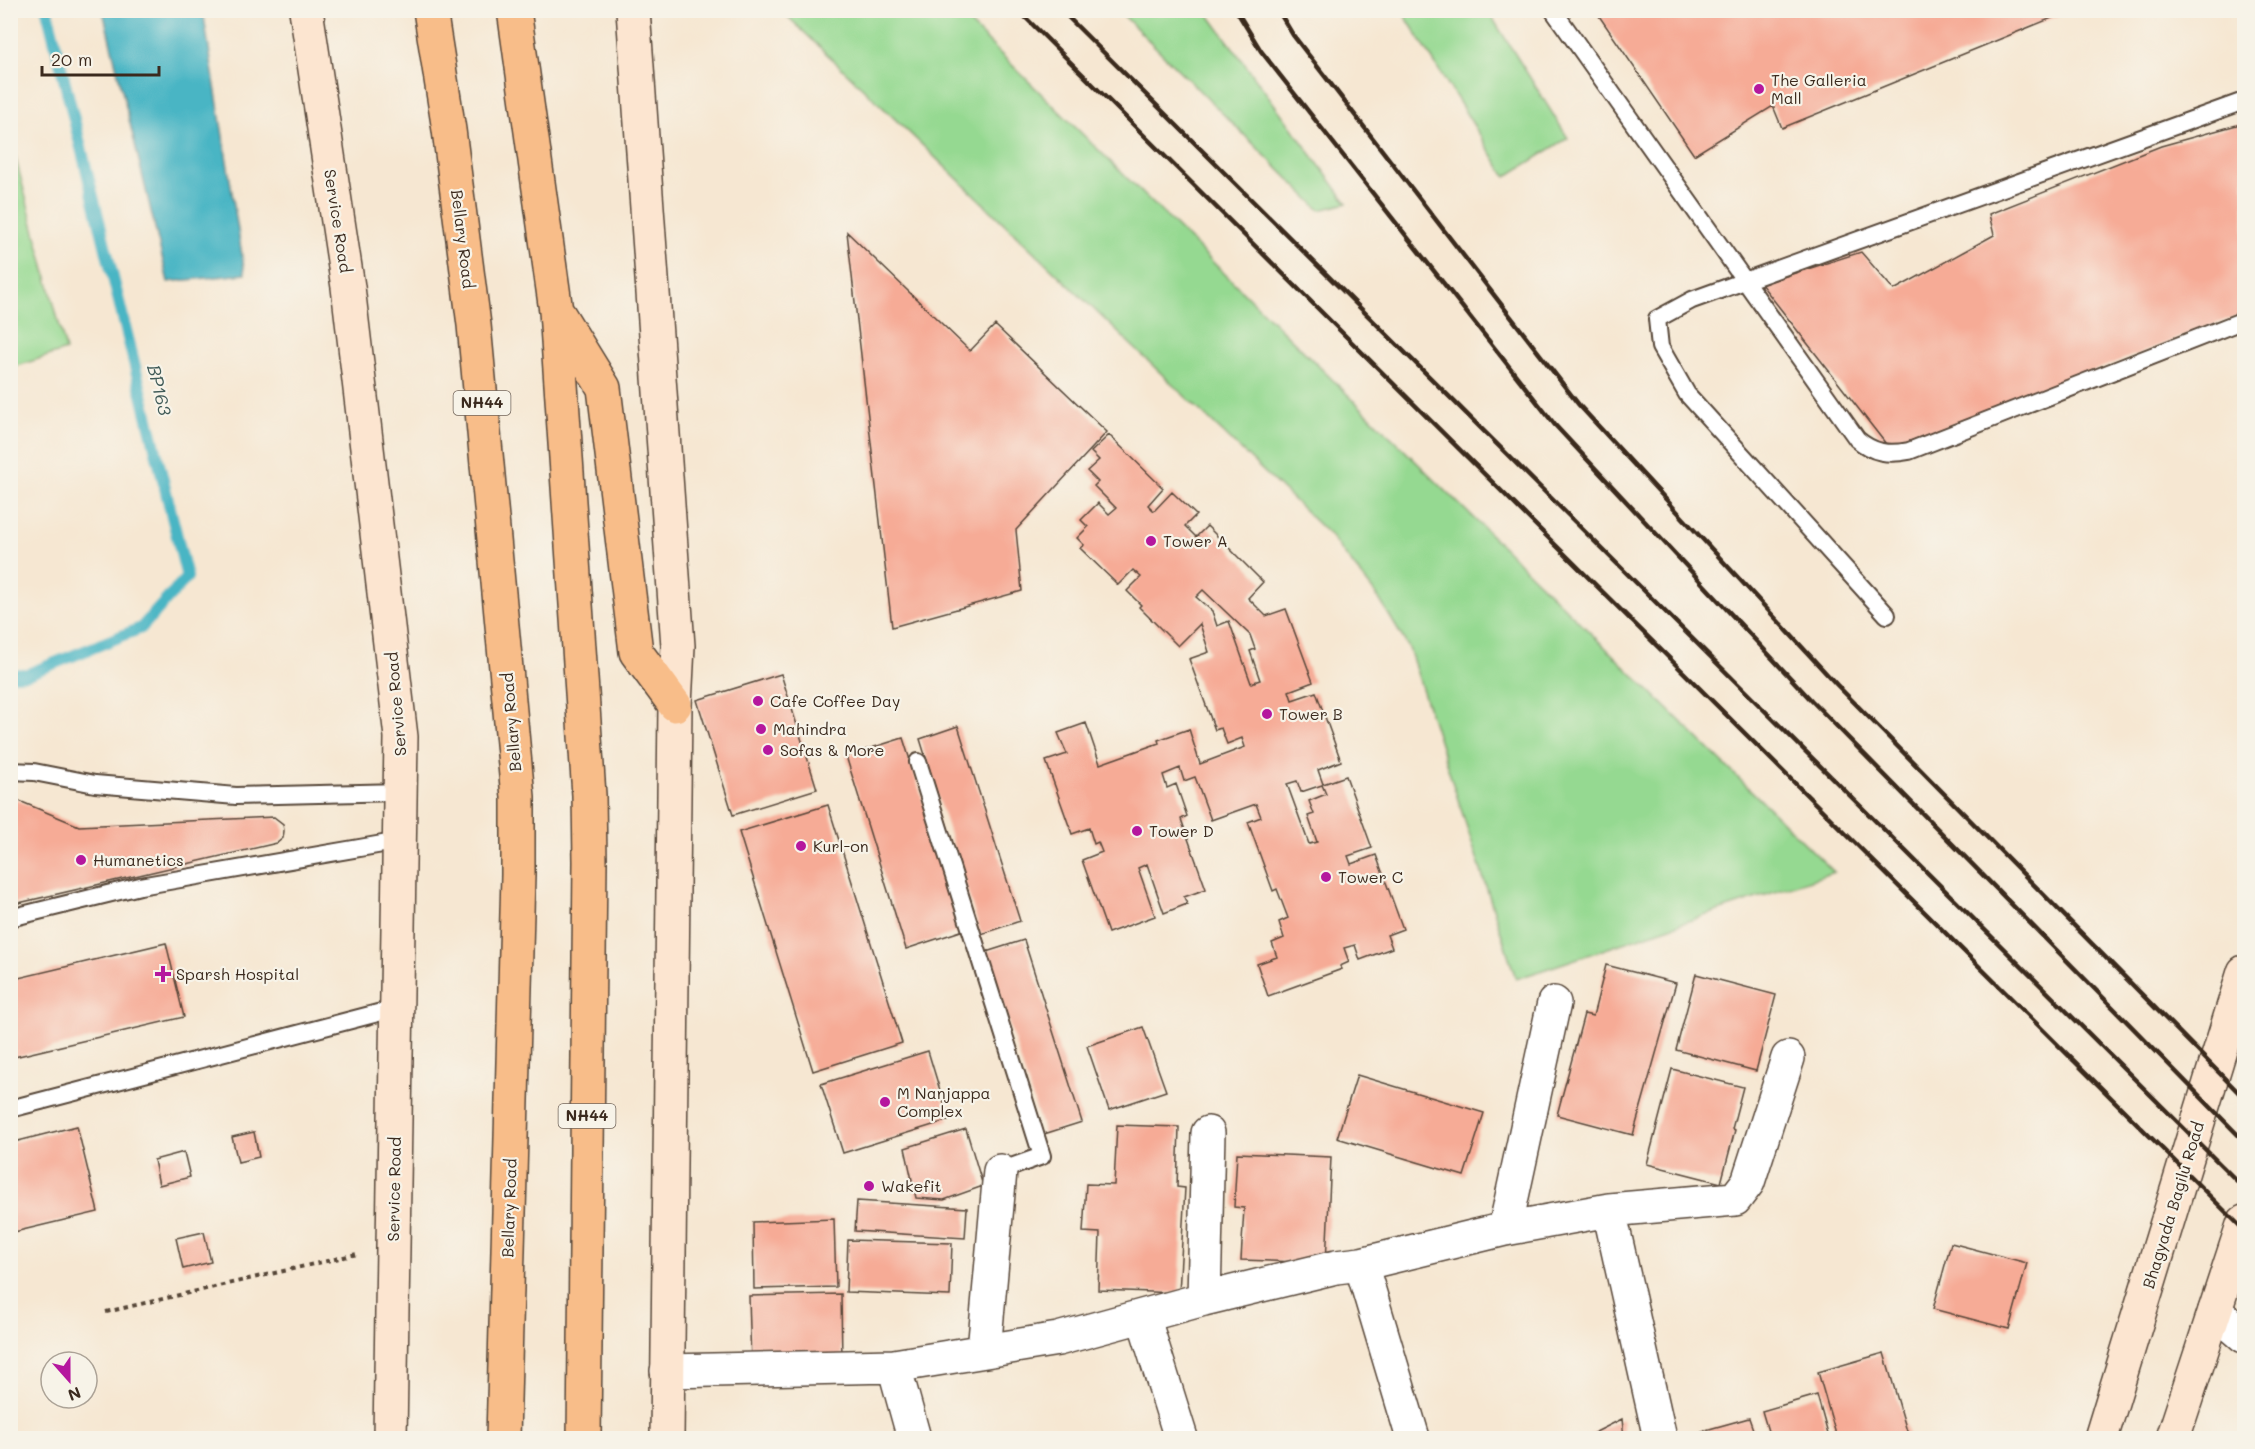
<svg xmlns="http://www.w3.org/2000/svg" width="2255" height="1449" viewBox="0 0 2255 1449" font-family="Mali,sans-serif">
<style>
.green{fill:#95d991;stroke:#688258;stroke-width:1.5}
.water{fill:#48b5c4;stroke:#427071;stroke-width:1.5}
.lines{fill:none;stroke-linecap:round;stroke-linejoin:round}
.stream{stroke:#48b5c4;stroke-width:12}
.building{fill:#f6ab96;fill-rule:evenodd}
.service-casing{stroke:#574639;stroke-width:20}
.minor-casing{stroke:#574639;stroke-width:36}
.secondary-casing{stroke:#574639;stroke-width:36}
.trunk-casing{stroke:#574639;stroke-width:36}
.path{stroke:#574639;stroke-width:4;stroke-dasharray:4.5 4.5;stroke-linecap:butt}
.service{stroke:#fff;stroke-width:16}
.minor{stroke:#fff;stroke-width:33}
.secondary{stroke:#fce5d0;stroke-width:33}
.trunk{stroke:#f8bd89;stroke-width:33}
.rail{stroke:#3b2a1e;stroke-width:4.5}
.poi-dot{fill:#b5179e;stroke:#f7f3e8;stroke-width:2}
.labels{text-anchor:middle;stroke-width:4.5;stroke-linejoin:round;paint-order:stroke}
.shield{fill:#f7f3e8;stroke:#73665b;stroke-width:1.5}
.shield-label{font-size:15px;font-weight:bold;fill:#3b2a1e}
.poi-label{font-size:16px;fill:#3b2a1e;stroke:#f7f3e8;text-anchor:start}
.street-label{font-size:16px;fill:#3b2a1e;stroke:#f7f3e8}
.water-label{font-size:18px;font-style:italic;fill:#405b58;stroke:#f7f3e8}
</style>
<rect width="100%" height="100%" fill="#f7f3e8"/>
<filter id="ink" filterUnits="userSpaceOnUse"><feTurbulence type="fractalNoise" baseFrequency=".0167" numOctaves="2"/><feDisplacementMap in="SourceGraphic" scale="12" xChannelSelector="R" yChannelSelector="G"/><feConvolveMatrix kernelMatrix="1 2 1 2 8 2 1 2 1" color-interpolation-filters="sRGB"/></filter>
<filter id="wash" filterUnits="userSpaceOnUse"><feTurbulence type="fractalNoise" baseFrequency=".008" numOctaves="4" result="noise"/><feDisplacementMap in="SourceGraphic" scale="24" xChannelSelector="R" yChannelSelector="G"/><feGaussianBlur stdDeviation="1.35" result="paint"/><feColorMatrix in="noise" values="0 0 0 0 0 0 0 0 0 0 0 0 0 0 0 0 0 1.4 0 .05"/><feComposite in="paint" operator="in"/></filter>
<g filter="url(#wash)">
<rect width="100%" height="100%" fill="#f6e7d2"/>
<!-- green -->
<path class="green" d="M782 11H957L1834 872 1516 979 1409 648 1378 597 1329 534Z
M1119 11H1206L1347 203 1320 210Z
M1402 11H1488L1568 138 1506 177Z
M10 137 66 350 11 368H10Z"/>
<!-- water -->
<path class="water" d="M103 11H203L245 274 168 282Z"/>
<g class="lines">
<!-- stream -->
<path class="stream" d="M10 675 28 674 141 628 187 577 47 10"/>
</g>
<g id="blocks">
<!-- building -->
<path class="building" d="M1595 10H2069V11L1782 128 1773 106 1694 155Z
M2244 123V313L1890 449 1761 284 1861 252 1894 290 1994 235 1989 214 2161 146Z
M847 232 970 351 995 325 1107 432 1016 530 1022 591 892 627Z
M1109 435 1163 488 1148 505 1154 511 1172 492 1196 515 1185 526 1196 537 1207 526 1263 582 1248 598 1266 616 1286 609 1313 682 1289 691 1292 700 1316 692 1341 761 1318 770 1323 784 1346 776 1372 848 1348 856 1351 864 1376 855 1403 929 1387 935 1392 948 1360 960 1355 945 1344 948 1349 962 1340 966 1342 969 1268 996 1257 964 1277 957 1272 943 1284 938 1279 922 1288 918 1277 889 1273 891 1248 822 1261 817 1256 804 1211 820 1195 777 1184 781 1180 768 1163 775 1167 788 1176 784 1187 816 1181 819 1206 889 1184 897 1187 904 1164 913 1147 864 1138 868 1155 916 1108 933 1082 860 1102 852 1098 842 1094 844 1089 828 1072 834 1046 761 1067 754 1058 733 1086 723 1100 764 1159 743 1158 740 1189 729 1200 764 1245 747 1242 738 1227 744 1221 728 1215 730 1189 659 1209 652 1200 624 1178 646 1139 607 1141 605 1127 591 1141 577 1133 570 1118 585 1080 548 1084 545 1077 538 1088 527 1081 520 1098 503 1109 514 1116 508 1094 486 1098 482 1087 471 1099 460 1091 452ZM1203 590 1250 635 1255 649 1250 651 1260 680 1251 683 1229 621 1217 626 1212 611 1196 597ZM1297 781 1301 792 1322 785 1326 794 1309 801 1314 814 1308 816 1317 842 1309 844 1287 784Z
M781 674 817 789 733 815 697 700Z
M958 726 1020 921 981 934 920 739Z
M903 738 964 930 906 949 846 756Z
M10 797 79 826 274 817 283 824 284 831 283 838 277 843 10 905Z
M828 805 902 1043 813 1071 739 832Z
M1024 940 1082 1122 1044 1134 986 952Z
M166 943 184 1017 10 1058V980Z
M1606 965 1676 983 1633 1135 1557 1115 1584 1014 1593 1016Z
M1696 974 1776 995 1756 1071 1676 1050Z
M1143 1027 1166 1091 1109 1110 1087 1046Z
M928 1051 949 1120 843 1153 821 1084Z
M1672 1069 1743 1087 1732 1129 1735 1130 1721 1183 1647 1164Z
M1357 1075 1484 1113 1464 1176 1337 1138Z
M1117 1125 1179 1127 1177 1187 1185 1188 1179 1293 1098 1290 1100 1233 1083 1232 1086 1184 1114 1185Z
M77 1126 98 1212 10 1233V1143Z
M966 1129 983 1186 944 1200 916 1198 905 1148Z
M254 1132 259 1157 238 1162 232 1137Z
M184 1152 190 1177 159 1185 154 1160Z
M1237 1153 1331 1157 1326 1263 1241 1260 1244 1208 1234 1207Z
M857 1201 967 1208 965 1238 855 1231Z
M834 1219 836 1287 754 1289 753 1222Z
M204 1232 211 1262 183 1269 176 1238Z
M848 1240 952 1243 950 1296 846 1292Z
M1951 1243 2027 1263 2009 1329 1933 1309Z
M841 1294 842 1361 751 1364 749 1296Z
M1884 1353 1909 1438H1837L1818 1372Z
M1817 1395 1829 1438H1770L1762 1411Z
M1749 1418 1756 1438H1705L1702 1431Z
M1622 1419 1624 1438H1584Z"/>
</g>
</g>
<g filter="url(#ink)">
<use href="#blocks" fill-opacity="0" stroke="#574639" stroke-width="1.5"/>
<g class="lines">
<!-- service casing -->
<g class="service-casing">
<path id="service" d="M1553 10 1857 439C1873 453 1888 455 1909 451L2244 320
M1887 615 1687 394 1660 347 1657 319 1692 300 2244 101
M918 762 1042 1156 1000 1171
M10 771 34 772 95 784 236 796 401 792
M10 918 140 886 400 841
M10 1109 397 1008"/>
</g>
<!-- minor casing -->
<g class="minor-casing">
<path id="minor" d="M1609 1210 1735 1199 1748 1182 1788 1058
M1505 1229 1554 1003
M1361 1264 1413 1438
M1204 1299 1208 1133
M2215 1311 2244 1336
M1143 1316 1181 1438
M984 1351 1000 1171
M894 1366 914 1438
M667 1371 894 1366 1058 1339 1204 1299 1336 1267 1361 1264 1505 1229 1609 1210 1660 1438"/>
</g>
<!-- secondary casing -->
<g class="secondary-casing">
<path id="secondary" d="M306 10 348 287 401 737 390 1438
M633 10 678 646 675 705 667 1438
M2101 1438 2244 972
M2173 1438 2244 1222"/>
</g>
<!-- trunk casing -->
<g class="trunk-casing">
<path id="trunk" d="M430 10 449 130 474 325 518 797V875L503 1438
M514 10 556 311 589 795 590 862 584 1438
M559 315 604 388 636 652 675 705"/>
</g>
<!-- path -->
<path class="path" d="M106 1312 357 1254"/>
<!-- service -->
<use href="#service" class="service"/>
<!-- minor -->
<use href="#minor" class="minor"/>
<!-- secondary -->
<use href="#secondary" class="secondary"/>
<!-- trunk -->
<use href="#trunk" class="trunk"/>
<!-- rail -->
<path class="rail" d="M1018 10 2244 1230
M1061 10 2244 1188
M1236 10 1261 51 1555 425 1812 701 2244 1141
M1278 10 1293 35 1579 405 1837 685 2244 1098"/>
</g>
</g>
<!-- markers -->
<g class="poi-dot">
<circle cx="1759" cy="89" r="6"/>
<circle cx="1151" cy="541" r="6"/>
<circle cx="758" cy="701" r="6"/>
<circle cx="1267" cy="714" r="6"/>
<circle cx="761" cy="729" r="6"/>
<circle cx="768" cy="750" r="6"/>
<circle cx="1137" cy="831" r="6"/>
<circle cx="801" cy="846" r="6"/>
<circle cx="81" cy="860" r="6"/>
<circle cx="1326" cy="877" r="6"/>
<path d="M160 965h6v6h6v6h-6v6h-6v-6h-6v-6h6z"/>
<circle cx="885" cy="1102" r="6"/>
<circle cx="869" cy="1186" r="6"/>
</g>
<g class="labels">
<!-- shield labels -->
<g class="shield">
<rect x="453.5" y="391" width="57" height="24" rx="4.5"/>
<rect x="558.5" y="1104" width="57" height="24" rx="4.5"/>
</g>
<g class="shield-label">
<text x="482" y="408">NH44</text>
<text x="587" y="1121">NH44</text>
</g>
<!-- poi labels -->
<g class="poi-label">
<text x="1771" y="86">The Galleria<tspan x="1771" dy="18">Mall</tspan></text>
<text x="1163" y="547">Tower A</text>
<text x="770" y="707">Cafe Coffee Day</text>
<text x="1279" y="720">Tower B</text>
<text x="773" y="735">Mahindra</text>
<text x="780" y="756">Sofas &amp; More</text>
<text x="1149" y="837">Tower D</text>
<text x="813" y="852">Kurl-on</text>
<text x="93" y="866">Humanetics</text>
<text x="1338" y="883">Tower C</text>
<text x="176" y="980">Sparsh Hospital</text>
<text x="897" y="1099">M Nanjappa<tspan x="897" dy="18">Complex</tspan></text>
<text x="881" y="1192">Wakefit</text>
</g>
<!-- street labels -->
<g class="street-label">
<text transform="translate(338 221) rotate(81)" y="6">Service Road</text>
<text transform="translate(463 239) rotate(83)" y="6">Bellary Road</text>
<text transform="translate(396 704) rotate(-95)" y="6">Service Road</text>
<text transform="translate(511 722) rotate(-95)" y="6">Bellary Road</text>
<text transform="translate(394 1189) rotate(-89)" y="6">Service Road</text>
<text transform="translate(2173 1205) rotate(-73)" y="6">Bhagyada Bagilu Road</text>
<text transform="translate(509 1208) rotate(-88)" y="6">Bellary Road</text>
</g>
<!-- water labels -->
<g class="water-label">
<text transform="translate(159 390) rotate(76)" y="6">BP163</text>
</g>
</g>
<!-- margin -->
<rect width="2255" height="1449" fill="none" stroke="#f7f3e8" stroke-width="36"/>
<!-- north arrow -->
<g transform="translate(69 1380) rotate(159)"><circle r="28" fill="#f7f3e8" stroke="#aca397" stroke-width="1.5"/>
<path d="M0-4.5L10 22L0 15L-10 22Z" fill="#b5179e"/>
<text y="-9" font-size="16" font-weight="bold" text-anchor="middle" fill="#3b2a1e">N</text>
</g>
<!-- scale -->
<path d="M42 66v9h117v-9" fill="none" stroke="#3b2a1e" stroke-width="3"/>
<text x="51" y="66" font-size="18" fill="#3b2a1e" stroke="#f7f3e8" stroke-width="4.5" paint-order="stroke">20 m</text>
</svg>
